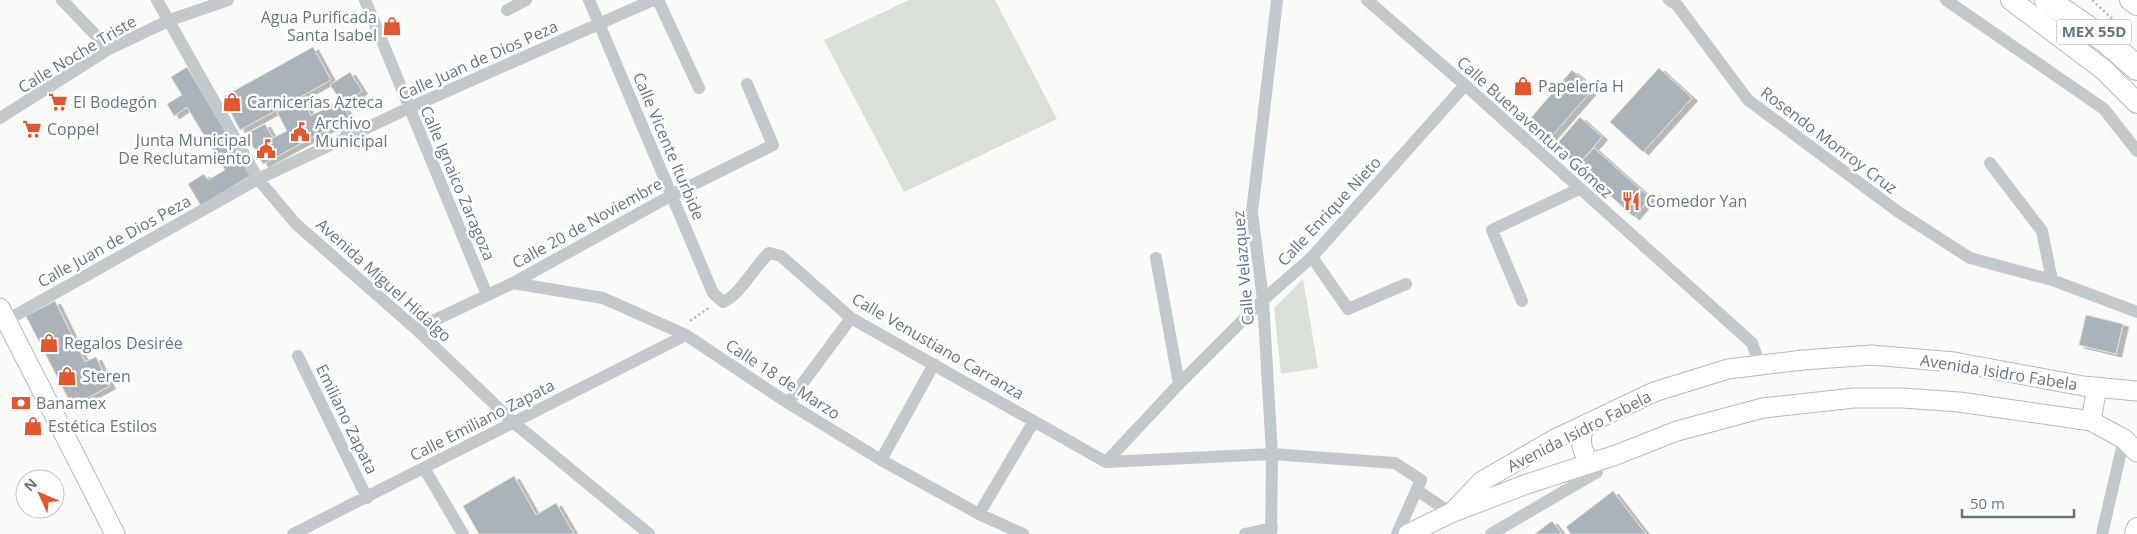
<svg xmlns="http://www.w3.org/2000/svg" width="2137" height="534" viewBox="0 0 2137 534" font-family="'Open Sans',sans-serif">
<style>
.green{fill:#dadfd7}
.building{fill:#aab3b9;stroke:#dcdcda;filter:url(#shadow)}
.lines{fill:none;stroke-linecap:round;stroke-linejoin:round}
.secondary-casing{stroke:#b3babf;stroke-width:21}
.primary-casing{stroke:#b5babe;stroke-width:22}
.highway-casing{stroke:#b4b9bd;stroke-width:26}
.path{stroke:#bbbfc2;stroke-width:2.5;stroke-dasharray:2.5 2.5;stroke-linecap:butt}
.street{stroke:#c3c8cc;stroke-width:12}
.secondary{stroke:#fff;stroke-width:19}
.primary{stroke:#fff;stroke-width:20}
.highway{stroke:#fff;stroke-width:24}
.labels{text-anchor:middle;stroke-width:5;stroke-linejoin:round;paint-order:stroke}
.shield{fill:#fff;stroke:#939fa8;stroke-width:1}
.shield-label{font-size:15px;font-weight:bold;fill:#657683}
.poi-label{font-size:16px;fill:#657683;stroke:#fff;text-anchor:start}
.street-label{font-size:16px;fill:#657683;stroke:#fff}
</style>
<defs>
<filter id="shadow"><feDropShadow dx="5.5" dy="3" stdDeviation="0" flood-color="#0004"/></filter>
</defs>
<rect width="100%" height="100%" fill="#fafaf8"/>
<!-- green -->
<path class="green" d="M909 0H995L1057 119 904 192 824 40Z
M1303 279 1318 368 1281 374 1274 308Z"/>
<!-- building -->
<path class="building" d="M313 47 331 80 240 130 223 97Z
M187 67 251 175 201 206 188 184 204 174 208 180 225 170 187 107 174 116 167 104 182 95 171 77Z
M1659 68 1692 98 1643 152 1610 122Z
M1572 70 1593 89 1551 137 1530 119Z
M350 72 362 91 343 104 330 85Z
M302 98 311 116 340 100 355 127 342 134 337 124 263 164 246 134 265 124 273 138 287 131 277 112Z
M1580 117 1602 137 1577 166 1555 146Z
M1594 148 1650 198 1634 217 1577 166Z
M55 301 85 362 96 357 110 386 72 406 26 316Z
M2086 315 2123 324 2116 354 2079 345Z
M514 476 536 515 556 503 574 534H479L463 506Z
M1613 491 1646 534H1571L1566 527Z
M1552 521 1562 534H1535Z"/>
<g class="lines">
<!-- secondary casing -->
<g class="secondary-casing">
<path id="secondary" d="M0 308 115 534
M2091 421 2097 387
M1584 426C1579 442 1581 450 1591 463
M1455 509 1482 481 1555 439 1654 392 1728 369 1803 360 1871 355 1954 362 2083 386 2137 391
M1408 534 1451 513 1524 485 1616 455 1677 431 1763 408 1854 398H1903L1959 402 2091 421 2124 439 2137 452"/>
</g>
<!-- primary casing -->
<g class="primary-casing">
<path id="primary" d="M2011 0 2104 70 2137 103
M2130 0 2137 5
M2135 534 2137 528"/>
</g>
<!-- highway casing -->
<g class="highway-casing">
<path id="highway" d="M2047 0 2105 40 2137 68"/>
</g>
<!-- path -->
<path class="path" d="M2092 0 2120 26
M690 321 710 307"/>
<!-- street -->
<path class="street" d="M62 0 109 49
M157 0 258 179 296 224 416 329 513 422 649 534
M365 0 487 295
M589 0 713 293 723 302C740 295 754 267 769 253L781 256 851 318 1106 462
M658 0 699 88
M1367 0 1465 85 1752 343 1760 365
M1669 0 1677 5 1748 100 1897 211 1970 258 2052 280 2137 312
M1946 0 2104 109 2137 151
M507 10 526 0
M0 118 109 49 170 20 228 0
M1990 163 2042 231 2052 280
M1312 257 1348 309 1406 284
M1156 258 1179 384
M513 283 603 298 686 335 788 403 881 460 979 514 1023 534
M1522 301 1492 230 1579 189
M0 324 258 179 409 108 653 0
M416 329 513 283 672 195 773 145 747 84
M298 356 367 498
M788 403 851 318
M881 460 934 364
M1106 462 1179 384 1263 300 1312 257 1465 85
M1106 462 1272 454 1395 463 1421 480 1397 534
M424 468 463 534
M1418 491 1451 513
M979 514 1034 421
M293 534 686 335
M1245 534 1272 528
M1271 534 1272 454 1263 300 1252 212 1277 1
M1491 534 1597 472 1591 463
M2102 534 2124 439"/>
<!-- secondary -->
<use href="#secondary" class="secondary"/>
<!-- primary -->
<use href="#primary" class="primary"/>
<!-- highway -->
<use href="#highway" class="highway"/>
</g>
<!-- icons -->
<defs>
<g id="shop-bare" transform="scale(1.5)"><path d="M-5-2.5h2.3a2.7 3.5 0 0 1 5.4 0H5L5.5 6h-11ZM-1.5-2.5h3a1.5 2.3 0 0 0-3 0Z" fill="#e4572e" stroke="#fff" stroke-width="2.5" paint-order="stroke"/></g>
<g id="supermarket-bare" transform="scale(1.5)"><path d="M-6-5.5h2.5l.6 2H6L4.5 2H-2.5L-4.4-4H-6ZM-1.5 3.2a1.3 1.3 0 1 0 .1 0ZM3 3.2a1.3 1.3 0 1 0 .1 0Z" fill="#e4572e" stroke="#fff" stroke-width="2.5" paint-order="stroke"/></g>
<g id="civic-bare" transform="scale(1.5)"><path d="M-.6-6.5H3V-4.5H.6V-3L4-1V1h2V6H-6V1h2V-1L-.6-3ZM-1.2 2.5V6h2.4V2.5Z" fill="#e4572e" stroke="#fff" stroke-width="2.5" paint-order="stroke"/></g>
<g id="restaurant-bare" transform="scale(1.5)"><path d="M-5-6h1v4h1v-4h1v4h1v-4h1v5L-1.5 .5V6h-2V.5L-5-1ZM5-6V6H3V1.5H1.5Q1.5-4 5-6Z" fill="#e4572e" stroke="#fff" stroke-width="2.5" paint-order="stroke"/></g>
<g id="bank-bare" transform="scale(1.5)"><path d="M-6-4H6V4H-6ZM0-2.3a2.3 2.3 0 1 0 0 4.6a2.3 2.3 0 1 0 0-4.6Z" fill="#e4572e" stroke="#fff" stroke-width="2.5" paint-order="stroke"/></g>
</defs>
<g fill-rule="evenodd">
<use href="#shop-bare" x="392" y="26"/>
<use href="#shop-bare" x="1523" y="86"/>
<use href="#supermarket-bare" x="58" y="102"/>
<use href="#shop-bare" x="232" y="102"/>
<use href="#supermarket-bare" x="32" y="129"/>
<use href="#civic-bare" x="300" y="132"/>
<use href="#civic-bare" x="266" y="149"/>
<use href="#restaurant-bare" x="1631" y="201"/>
<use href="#shop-bare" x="49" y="343"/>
<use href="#shop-bare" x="67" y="376"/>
<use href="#bank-bare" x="21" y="403"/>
<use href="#shop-bare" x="33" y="426"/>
</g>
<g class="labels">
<!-- shield labels -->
<rect class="shield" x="2056.5" y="19.5" width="75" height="25" rx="4"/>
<g class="shield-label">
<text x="2094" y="37">MEX 55D</text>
</g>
<!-- poi labels -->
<g class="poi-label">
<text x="377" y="23" text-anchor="end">Agua Purificada<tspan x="377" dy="18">Santa Isabel</tspan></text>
<text x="1538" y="92">Papelería H</text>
<text x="73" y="108">El Bodegón</text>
<text x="247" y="108">Carnicerías Azteca</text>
<text x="315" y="129">Archivo<tspan x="315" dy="18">Municipal</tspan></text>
<text x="47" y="135">Coppel</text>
<text x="251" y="146" text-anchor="end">Junta Municipal<tspan x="251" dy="18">De Reclutamiento</tspan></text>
<text x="1646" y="207">Comedor Yan</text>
<text x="64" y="349">Regalos Desirée</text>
<text x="82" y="382">Steren</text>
<text x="36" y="409">Banamex</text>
<text x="48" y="432">Estética Estilos</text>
</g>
<!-- street labels -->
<g class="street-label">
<text transform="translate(77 54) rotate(-31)" y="6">Calle Noche Triste</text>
<text transform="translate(478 60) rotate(-24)" y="6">Calle Juan de Dios Peza</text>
<text transform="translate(1535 127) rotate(42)" y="6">Calle Buenaventura Gómez</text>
<text transform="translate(1829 140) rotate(37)" y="6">Rosendo Monroy Cruz</text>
<text transform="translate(669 146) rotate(67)" y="6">Calle Vicente Iturbide</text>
<text transform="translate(458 183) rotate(67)" y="6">Calle Ignaico Zaragoza</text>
<text transform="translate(1329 211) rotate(-47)" y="6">Calle Enrique Nieto</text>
<text transform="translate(587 223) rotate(-29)" y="6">Calle 20 de Noviembre</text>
<text transform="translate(114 241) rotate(-29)" y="6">Calle Juan de Dios Peza</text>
<text transform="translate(1243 268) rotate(-95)" y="6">Calle Velazquez</text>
<text transform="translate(384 280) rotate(42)" y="6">Avenida Miguel Hidalgo</text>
<text transform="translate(938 346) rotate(30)" y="6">Calle Venustiano Carranza</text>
<text transform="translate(1999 372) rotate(9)" y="6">Avenida Isidro Fabela</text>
<text transform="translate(783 379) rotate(33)" y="6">Calle 18 de Marzo</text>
<text transform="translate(347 419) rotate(64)" y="6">Emiliano Zapata</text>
<text transform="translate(482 420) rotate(-27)" y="6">Calle Emiliano Zapata</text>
<text transform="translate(1579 431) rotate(-27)" y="6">Avenida Isidro Fabela</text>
</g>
</g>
<!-- north arrow -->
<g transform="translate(40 494) rotate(314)"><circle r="24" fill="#ffffff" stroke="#c1c8cd"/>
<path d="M0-4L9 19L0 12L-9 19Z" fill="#e4572e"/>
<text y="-8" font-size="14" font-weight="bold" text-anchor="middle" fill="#657683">N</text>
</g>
<!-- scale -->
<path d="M1962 509v8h112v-8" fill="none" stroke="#657683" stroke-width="2.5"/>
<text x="1970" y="509" font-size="15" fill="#657683" stroke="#ffffff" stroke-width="4" paint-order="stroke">50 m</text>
</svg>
